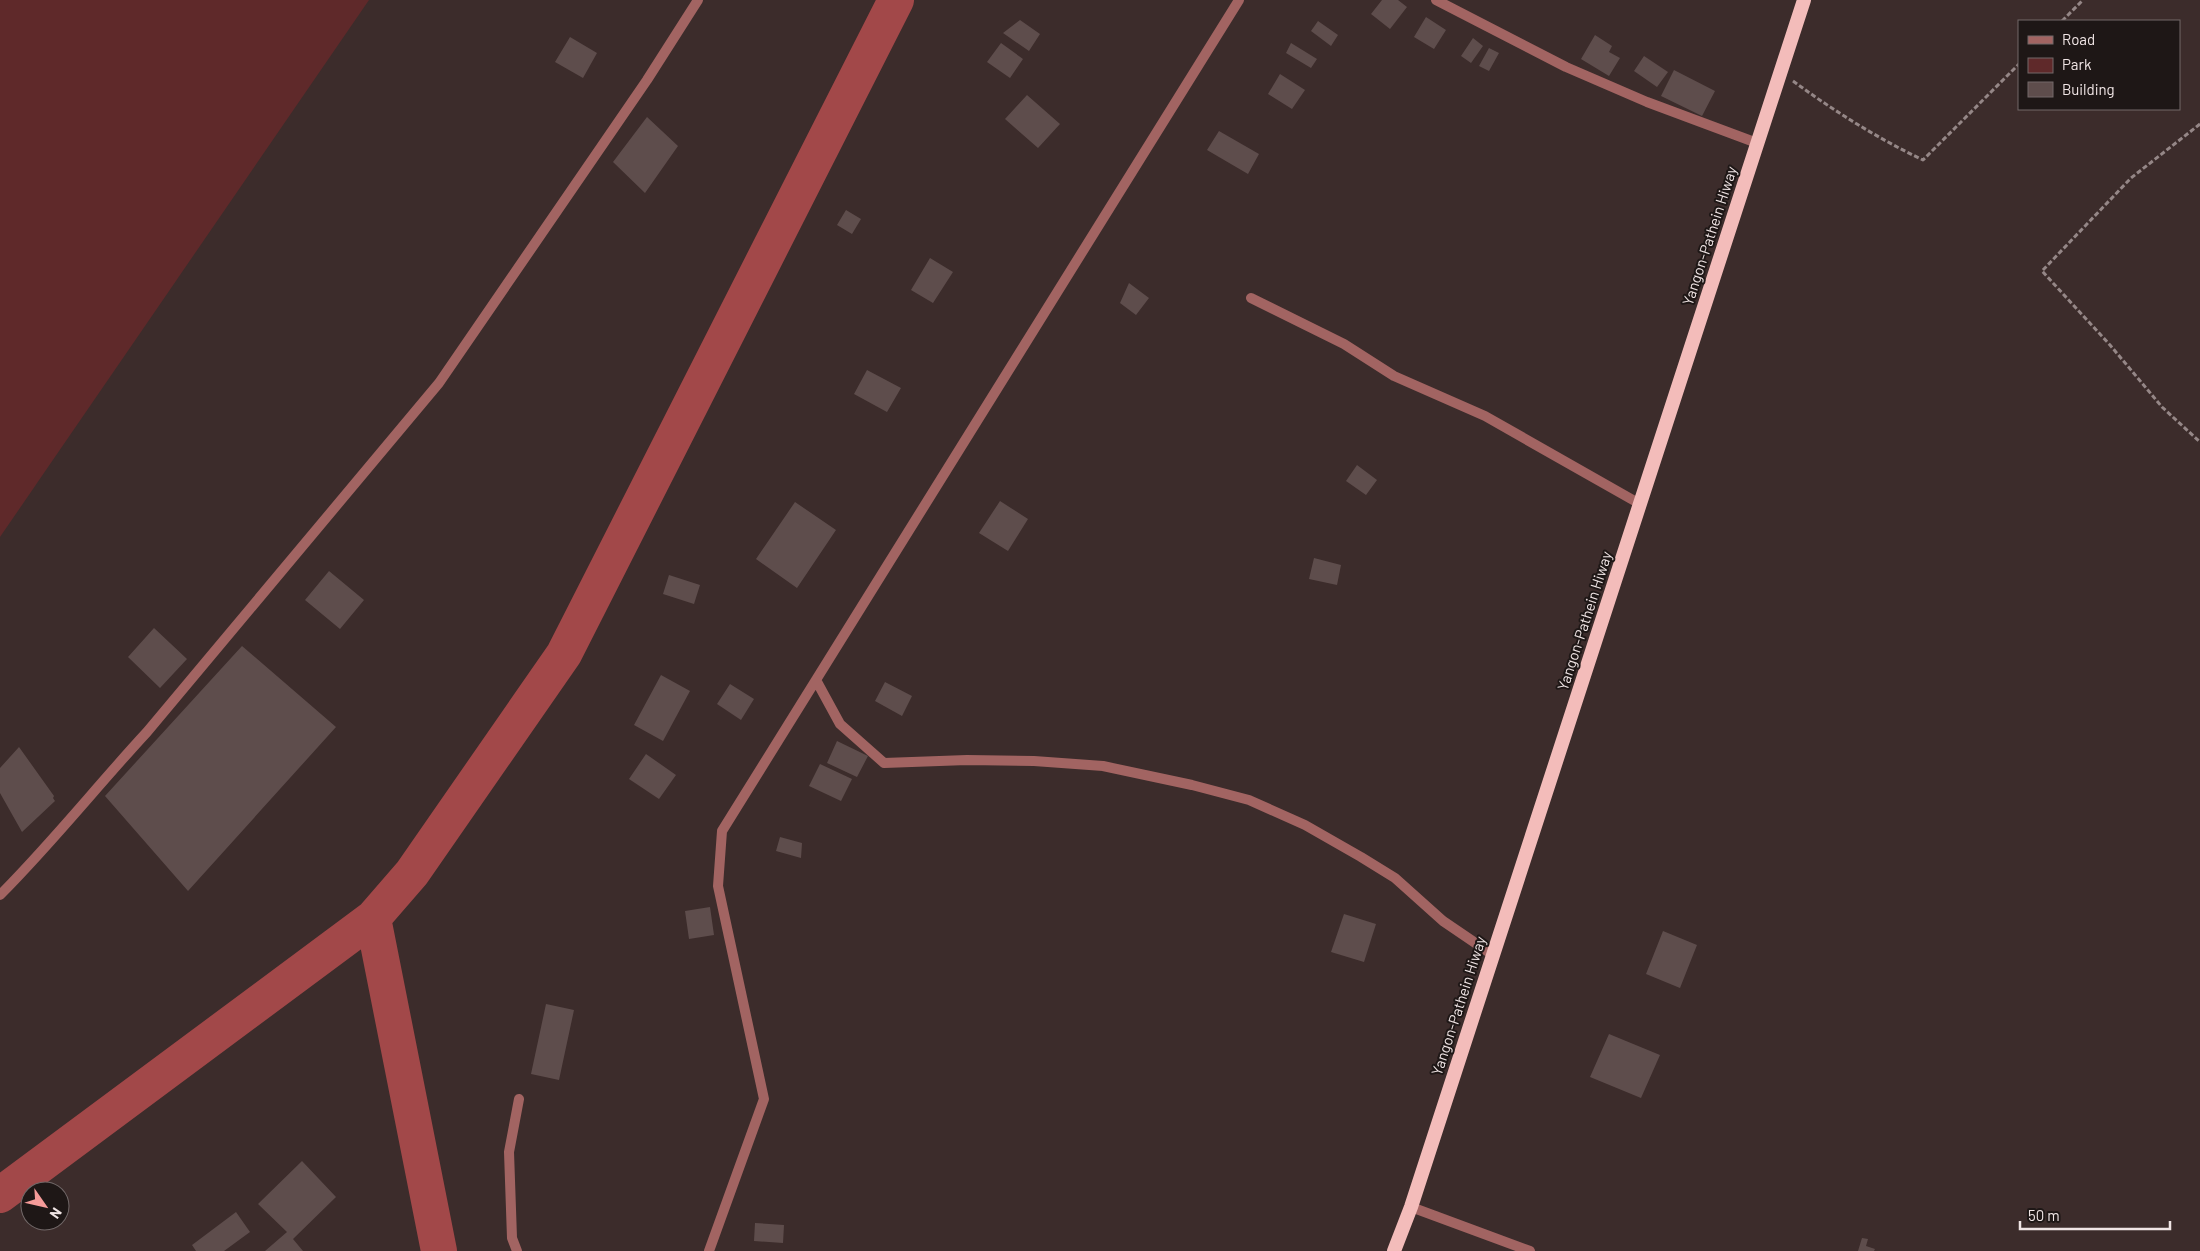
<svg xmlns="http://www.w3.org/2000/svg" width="2200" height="1251" viewBox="0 0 2200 1251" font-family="Barlow,sans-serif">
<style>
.green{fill:#5f292a}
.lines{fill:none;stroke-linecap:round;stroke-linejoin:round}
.river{stroke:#a24849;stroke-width:36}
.building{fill:#5e4d4c}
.path{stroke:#958787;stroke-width:3;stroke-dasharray:5 2.5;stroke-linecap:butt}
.service{stroke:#a26462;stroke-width:10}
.minor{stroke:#a26462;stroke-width:10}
.tertiary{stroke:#a26462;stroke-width:10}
.trunk{stroke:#f3bcba;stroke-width:14}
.labels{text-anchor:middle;stroke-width:4;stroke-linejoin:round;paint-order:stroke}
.street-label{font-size:15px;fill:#f0e5e5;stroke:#1e1716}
</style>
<rect width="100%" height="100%" fill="#3c2c2b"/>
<!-- green -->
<path class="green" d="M0 0H369L0 537Z"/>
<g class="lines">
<!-- river -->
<path class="river" d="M373 918 439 1251
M0 1195 373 918 412 873 564 654 896 0"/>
</g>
<!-- building -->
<path class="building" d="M1382 0H1398L1407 7 1390 29 1371 14Z
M1426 17 1446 30 1434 49 1414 37Z
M1020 20 1040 34 1029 51 1003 33Z
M1318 21 1338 35 1331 46 1311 31Z
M1595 35 1612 46 1609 52 1620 58 1609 76 1581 59Z
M570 37 597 53 583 78 555 62Z
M1473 38 1483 46 1471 63 1461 56Z
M1001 43 1023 59 1010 78 987 62Z
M1291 43 1317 59 1311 68 1286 53Z
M1489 48 1499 53 1489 71 1479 66Z
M1644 56 1668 72 1657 87 1634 71Z
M1674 70 1715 91 1702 116 1661 96Z
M1280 74 1305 90 1292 109 1268 94Z
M1027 95 1060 124 1038 148 1005 119Z
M647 117 678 146 645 193 613 162Z
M1219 131 1259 154 1248 174 1207 150Z
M846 210 861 219 852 234 837 225Z
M930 258 953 272 933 303 911 290Z
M1129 283 1149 298 1136 315 1120 303Z
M867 370 901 388 887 412 854 394Z
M1357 465 1377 480 1366 495 1346 481Z
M1000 501 1028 519 1008 551 979 533Z
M795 502 836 530 797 588 756 559Z
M1314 558 1341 565 1337 585 1309 579Z
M329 571 364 600 340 629 305 600Z
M669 575 700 585 694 604 663 594Z
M154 628 187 659 160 688 128 657Z
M242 646 336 727 188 891 105 796Z
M661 675 690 691 663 741 634 725Z
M885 682 912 696 902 716 875 701Z
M730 684 754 699 741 720 717 704Z
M837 741 868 756 857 777 827 763Z
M19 747 54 796 53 798 55 801 22 832 0 793V768Z
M646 754 676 775 659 799 629 779Z
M820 764 852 779 841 801 809 786Z
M780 837 802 843 801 858 776 851Z
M710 907 714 935 689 939 685 911Z
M1344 914 1376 924 1364 962 1331 952Z
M1663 931 1697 945 1680 988 1646 974Z
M546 1004 574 1010 559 1080 531 1074Z
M1609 1034 1660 1055 1641 1098 1590 1077Z
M302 1161 336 1197 293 1239 303 1251H265L287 1232 258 1204Z
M236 1212 250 1232 224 1251H196L192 1245Z
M755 1223 784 1225 783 1243 754 1241Z
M1862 1238 1868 1239 1866 1246 1875 1249 1874 1251H1858Z"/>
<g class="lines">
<!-- path -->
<path class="path" d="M2062 21 2083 0
M1793 81C1834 111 1877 138 1923 160L2019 64
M2200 124 2131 178 2042 271 2110 345 2162 407 2200 442"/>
<!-- service -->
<path class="service" d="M517 1251 512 1238 509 1152 519 1099"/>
<!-- minor -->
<path class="minor" d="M1436 0 1566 67 1647 102 1757 143
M1251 298 1344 344 1394 376 1485 416 1640 504
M816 680 840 724 884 763 967 760 1034 761 1103 766 1192 785 1249 800 1305 825 1361 857 1395 878 1443 921 1493 955
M0 895C52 843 97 786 147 732L439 383 647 80 698 0
M709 1251 764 1099 718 886 722 831 1239 0"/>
<!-- tertiary -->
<path class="tertiary" d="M1411 1207 1530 1251"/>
<!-- trunk -->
<path class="trunk" d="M1394 1251 1411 1207 1804 0"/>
</g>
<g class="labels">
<!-- street labels -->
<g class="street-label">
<text transform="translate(1710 236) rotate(-72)" y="5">Yangon-Pathein Hiway</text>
<text transform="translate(1585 621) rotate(-72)" y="5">Yangon-Pathein Hiway</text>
<text transform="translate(1459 1006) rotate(-72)" y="5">Yangon-Pathein Hiway</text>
</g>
</g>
<!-- legend -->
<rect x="2018" y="20" width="162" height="90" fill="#1e1716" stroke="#726969"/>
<rect x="2028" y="36" width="25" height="8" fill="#a26462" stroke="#726969"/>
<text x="2062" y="45" font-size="15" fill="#f0e5e5">Road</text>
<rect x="2028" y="58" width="25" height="15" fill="#5f292a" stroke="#726969"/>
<text x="2062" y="70" font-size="15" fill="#f0e5e5">Park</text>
<rect x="2028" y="82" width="25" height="15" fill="#5e4d4c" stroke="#726969"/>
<text x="2062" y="95" font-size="15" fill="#f0e5e5">Building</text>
<!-- north arrow -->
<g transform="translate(45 1206) rotate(124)"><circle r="24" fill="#1e1716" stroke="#726969"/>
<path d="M0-4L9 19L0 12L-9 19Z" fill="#f59b99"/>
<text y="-8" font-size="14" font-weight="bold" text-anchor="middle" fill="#f0e5e5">N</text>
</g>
<!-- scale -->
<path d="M2020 1221v8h150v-8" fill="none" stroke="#f0e5e5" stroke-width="2.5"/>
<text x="2028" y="1221" font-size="15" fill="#f0e5e5" stroke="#1e1716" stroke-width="4" paint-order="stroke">50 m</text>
</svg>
